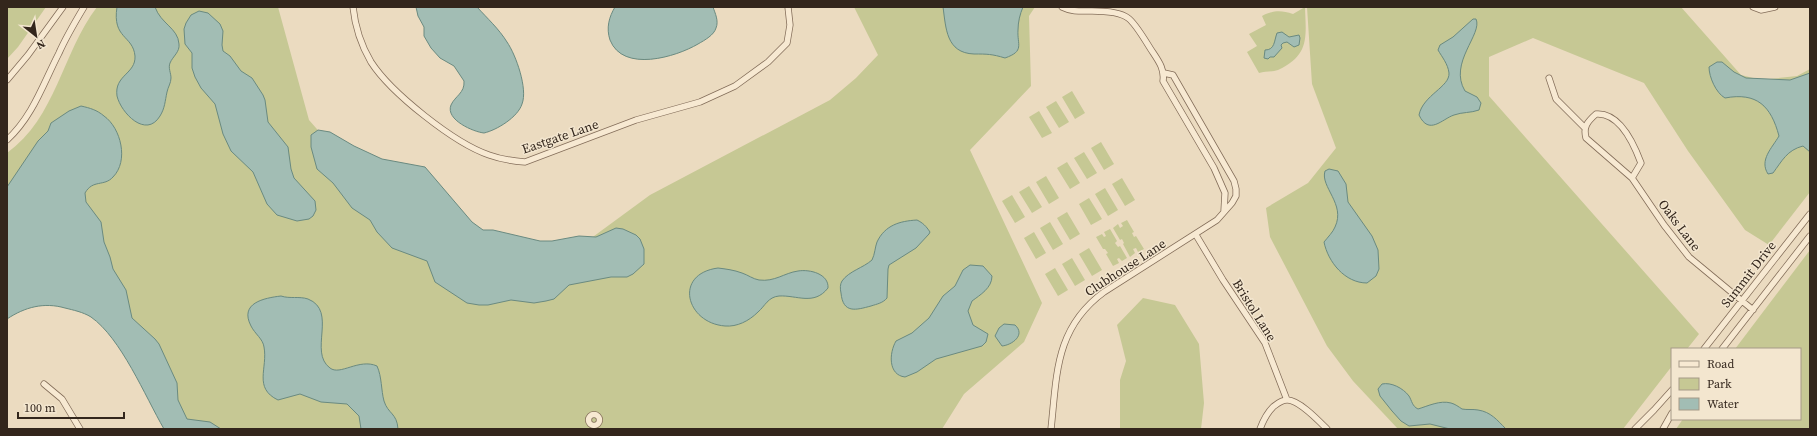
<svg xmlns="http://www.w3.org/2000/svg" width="1817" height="436" viewBox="0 0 1817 436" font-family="'Source Serif 4',serif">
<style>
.green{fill:#c6c894}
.water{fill:#a2bdb4;stroke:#6a8a80}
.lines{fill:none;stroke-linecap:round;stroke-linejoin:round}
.street-casing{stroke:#836d59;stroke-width:7}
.street{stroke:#f7e9d2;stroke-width:5.5}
.labels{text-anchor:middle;stroke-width:3;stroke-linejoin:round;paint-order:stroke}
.street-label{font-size:13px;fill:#33261c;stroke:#f3e6cf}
</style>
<rect width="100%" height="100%" fill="#ebdbc0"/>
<!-- green -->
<path class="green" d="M7 7H46L18 47 7 59Z
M97 7H278L309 120 416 242 575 250 650 195 830 100 856 78 878 55 854 7H1035L1029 16 1031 86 970 150 1042 303 1024 342 964 394 942 429H173L88 280 7 297V153C56 118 62 53 97 7Z
M1305 7C1306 37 1310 55 1278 70 1272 72 1265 71 1259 73L1247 52 1257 46 1249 34 1266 25 1262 16C1274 10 1281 10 1293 14Z
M1307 7H1681L1741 75 1761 80 1797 76 1810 69V192L1769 245 1745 230 1688 151 1644 83 1533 38 1489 57V96L1699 334 1687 349H1672V366L1623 429H1398L1353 381 1327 346 1270 237 1266 208 1308 183 1336 148 1312 84Z
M1072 91 1085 113 1075 119 1062 97Z
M1056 101 1069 122 1059 128 1046 107Z
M1039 111 1052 133 1042 138 1029 117Z
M1101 142 1114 164 1104 170 1091 148Z
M1084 152 1097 173 1087 179 1074 158Z
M1067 162 1080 183 1070 189 1057 168Z
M1046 176 1059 198 1049 204 1036 182Z
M1122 178 1135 200 1125 206 1112 184Z
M1029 186 1042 207 1032 213 1019 192Z
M1105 188 1118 210 1108 216 1095 194Z
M1012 195 1025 217 1015 223 1002 201Z
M1089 198 1102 219 1091 225 1079 204Z
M1067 212 1080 234 1070 240 1057 218Z
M1127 220 1134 232 1132 233 1134 237 1136 236 1144 249 1138 252 1136 248 1133 249 1135 253 1130 257 1123 244 1124 243 1122 239 1120 240 1113 228 1118 224 1120 228 1123 226 1121 223Z
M1050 222 1063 244 1053 250 1040 228Z
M1110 229 1117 241 1115 243 1118 247 1120 246 1127 258 1122 261 1119 258 1117 259 1119 263 1113 266 1106 254 1108 253 1105 249H1103L1096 237 1102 234 1104 237 1106 236 1104 232Z
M1034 232 1046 253 1036 259 1024 238Z
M1089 248 1102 270 1092 276 1079 254Z
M1810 250V429H1676L1683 419H1800V349H1735Z
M1072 258 1085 280 1075 286 1062 264Z
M1055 268 1068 290 1058 296 1045 274Z
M1143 298 1175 305 1199 344 1204 403 1201 429H1120V380L1126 361 1117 325Z"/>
<!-- water -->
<path class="water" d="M117 7H155C161 24 178 28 179 44 180 52 173 56 170 63 168 68 171 73 171 78 171 83 168 87 167 92 165 101 165 108 160 116 146 139 121 113 117 96 114 75 136 74 135 56 133 35 112 39 117 7Z
M416 7H477C487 18 499 29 507 42 516 55 528 89 522 104 518 117 497 130 484 133 474 132 445 120 451 105 455 96 465 93 464 81L454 66 440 58 431 48 424 36V27L418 16Z
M615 7H713C715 13 719 21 716 28 714 35 705 40 698 44 676 57 623 73 610 40 606 28 609 17 615 7Z
M943 7H1023C1020 14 1018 22 1018 30 1017 45 1025 51 1005 58 992 54 987 54 974 54 946 53 946 28 943 7Z
M199 11 208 13 220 24 223 31 222 45 223 51 230 56 241 71 252 78 263 95 265 100 268 122 288 147 291 169 294 178 315 201 316 210 313 216 309 219 297 221 277 215 267 204 253 172 231 151 223 134 215 104 201 88 195 77 192 68V53L185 44 184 29 186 23 191 15Z
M1473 19H1476C1483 34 1448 63 1465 91L1477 97 1481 103 1479 110C1471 113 1462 112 1454 115 1442 119 1429 136 1419 115 1423 95 1450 87 1449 73 1448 64 1442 57 1438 50L1440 45 1453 37Z
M1282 32 1289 37 1299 35 1300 38 1299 45 1294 47 1287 42 1283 43 1281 45 1282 48 1274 57H1270L1268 59 1264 58 1265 50C1275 50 1274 41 1277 33Z
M1717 62H1722L1734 72 1746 78 1790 80 1810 73V152L1803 146C1787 150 1782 161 1773 173L1768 174C1759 160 1772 148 1779 136 1771 106 1757 92 1725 98 1716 93 1709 77 1709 67Z
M81 106C90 108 97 110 104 116 121 128 129 161 113 177 104 187 93 179 85 193L86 202 101 222 104 242 110 257 113 269 126 290 132 318 155 339 159 344 177 383 178 400 187 419 210 422 221 429H164C145 396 121 338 91 317 83 312 73 310 65 308 44 302 25 307 7 319V187L38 141 48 131 51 123 69 111Z
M318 130 330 132 354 146 382 159 425 167 472 222 483 230H493L540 241H552L579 236 596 237 616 228 623 229 636 235 640 239 644 249V264L633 274 627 277H611L569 285 554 299 546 301 534 303 511 300 488 305H479L467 303 435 282 427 261 392 248 377 232 370 220 352 208 333 183 317 169 311 147V135Z
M1329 169 1338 171 1346 184 1348 202 1372 236 1378 250 1379 269 1376 276 1367 283C1345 283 1328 262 1324 242 1328 237 1333 232 1335 227 1346 204 1320 187 1325 171Z
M917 220C923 223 926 226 930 232L929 234 916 248 889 265 888 269 887 298C883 303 877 304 871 306 856 310 843 314 841 293 840 289 840 284 842 281 849 271 863 268 872 260 875 254 875 247 877 242 885 225 900 221 917 220Z
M970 265 983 266 992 276C992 288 980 295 972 301L968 311 973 325 988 334 986 342 982 346 936 359 917 372 905 377C888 375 889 353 896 341L912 333 929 318 943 296 955 286 963 270Z
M718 268C726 269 734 270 742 273 748 275 753 279 759 280 775 282 784 273 798 271 810 269 829 274 828 288 814 306 797 295 779 296 768 297 765 306 758 312 749 321 737 327 725 326 686 323 673 274 718 268Z
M281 296C290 299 299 296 308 299 338 311 308 352 330 368 340 376 359 358 377 366 382 377 381 390 384 401 388 414 397 413 398 429H361L359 416 347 404 321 402 300 394 278 400C253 388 268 368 264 347 263 339 255 334 251 326 239 303 264 298 281 296Z
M1004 324 1015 325C1026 335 1012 345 1002 346L995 336 999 328Z
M1382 384C1391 382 1403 388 1409 396 1412 401 1412 406 1418 409 1428 406 1440 400 1451 403 1455 404 1459 407 1462 409 1467 410 1473 409 1478 410 1491 412 1497 420 1506 429H1450L1430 424 1409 426 1401 421 1392 411 1380 396 1378 389Z"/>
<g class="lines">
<!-- street casing -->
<g class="street-casing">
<path id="street" d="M353 7C355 26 361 45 371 62 391 93 454 143 489 155 500 159 512 161 525 162L636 120 700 102 735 86 768 62 787 43 790 25 788 7
M1062 7C1072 12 1081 11 1092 11 1102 11 1120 12 1128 18 1135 23 1145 40 1150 48 1157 59 1165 68 1163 81L1214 168 1225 193 1224 211
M1753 7 1761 10 1775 7
M1549 78 1556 99 1585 128
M7 80 28 55 63 7
M1596 114C1620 112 1634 144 1641 163L1632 178 1586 138C1583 127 1587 122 1596 114Z
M7 140C33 116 43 84 59 53 66 37 75 22 84 7
M1632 178 1664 225 1689 257 1753 310
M1196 235 1223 280 1265 343 1287 400
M1704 349 1810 214
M1722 349 1810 236
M44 384 62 399 80 429
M588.5 420a5.5 5.5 0 1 1 11 0a5.5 5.5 0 1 1-11 0Z
M1051 429C1057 374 1055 328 1104 292L1217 220 1232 203 1236 196V189L1234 181 1173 75 1164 73
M1260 429C1263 421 1267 413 1273 407 1277 404 1281 400 1287 400 1298 399 1319 421 1327 429
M1635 429 1654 410 1672 390
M1663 429 1672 413"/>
</g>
<!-- street -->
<use href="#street" class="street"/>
</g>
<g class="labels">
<!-- street labels -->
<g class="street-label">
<text transform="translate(560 136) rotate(-19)" y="5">Eastgate Lane</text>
<text transform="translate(1680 225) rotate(53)" y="5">Oaks Lane</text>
<text transform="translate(1125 267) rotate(-33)" y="5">Clubhouse Lane</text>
<text transform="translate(1748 274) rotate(-52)" y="5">Summit Drive</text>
<text transform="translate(1255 310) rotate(58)" y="5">Bristol Lane</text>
</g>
</g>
<!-- border -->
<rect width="1817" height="436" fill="none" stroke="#33261c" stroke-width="16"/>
<!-- legend -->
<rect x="1671" y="348" width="130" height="72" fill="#f3e6cf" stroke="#a69987"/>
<rect x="1679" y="361" width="20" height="6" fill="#f7e9d2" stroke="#a69987"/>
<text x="1707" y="368" font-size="12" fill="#33261c">Road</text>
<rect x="1679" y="378" width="20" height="12" fill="#c6c894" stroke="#a69987"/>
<text x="1707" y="388" font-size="12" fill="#33261c">Park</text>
<rect x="1679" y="398" width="20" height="12" fill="#a2bdb4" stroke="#a69987"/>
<text x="1707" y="408" font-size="12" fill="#33261c">Water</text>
<!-- north arrow -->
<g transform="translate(36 36) rotate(150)" stroke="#f3e6cf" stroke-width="3" paint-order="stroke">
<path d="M0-3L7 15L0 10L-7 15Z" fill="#33261c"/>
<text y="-6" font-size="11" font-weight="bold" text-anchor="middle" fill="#33261c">N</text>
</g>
<!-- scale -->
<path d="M18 412v6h106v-6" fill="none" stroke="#33261c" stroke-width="2"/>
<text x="24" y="412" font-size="12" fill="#33261c" stroke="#f3e6cf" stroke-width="3" paint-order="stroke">100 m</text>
</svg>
